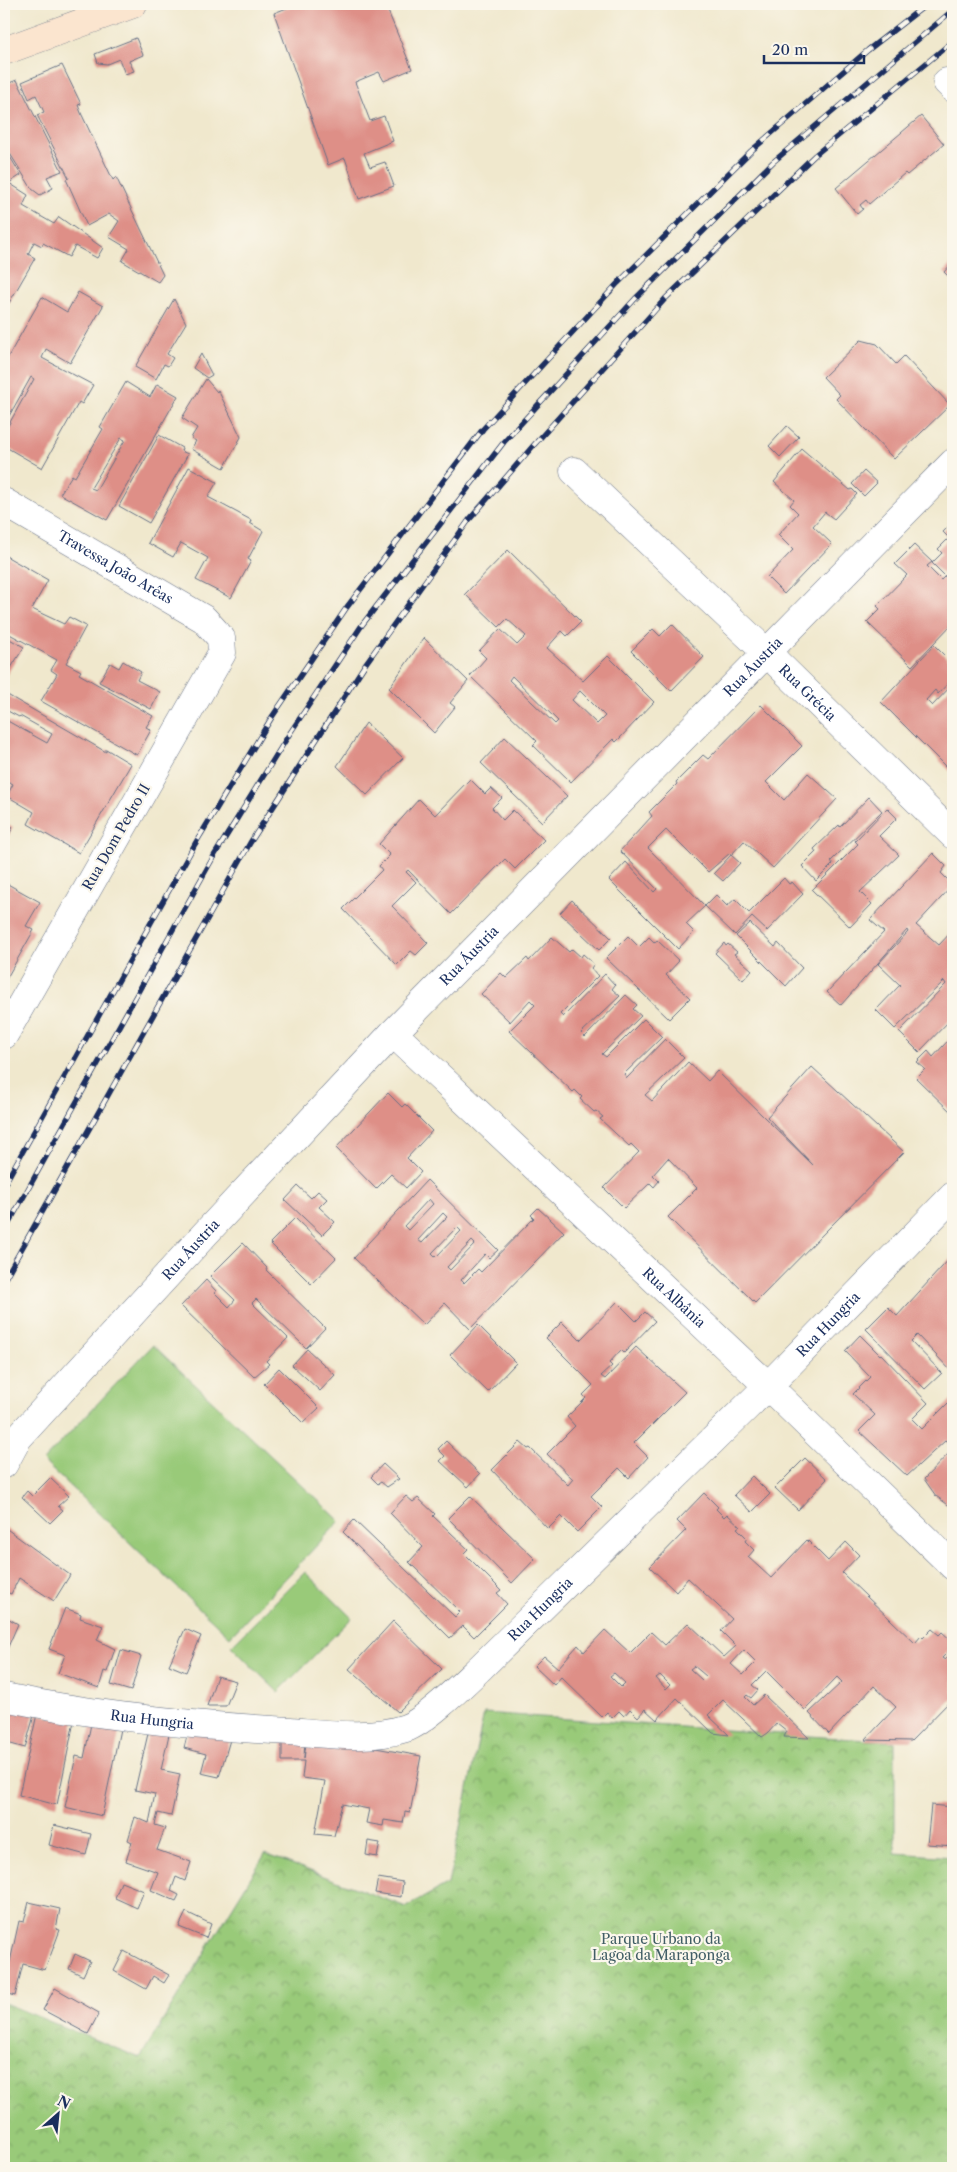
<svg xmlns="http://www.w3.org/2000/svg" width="957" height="2172" viewBox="0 0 957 2172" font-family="'Libre Caslon Text',serif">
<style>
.park{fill:url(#park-crowns);stroke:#5a7c6c}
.garden{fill:#99ca79;stroke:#5a7c6c}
.building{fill:#de8f87;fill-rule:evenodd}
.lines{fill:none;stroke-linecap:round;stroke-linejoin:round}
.minor-casing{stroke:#667085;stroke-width:29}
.secondary-casing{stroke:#667085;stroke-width:29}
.minor{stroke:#fff;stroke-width:28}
.secondary{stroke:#fbe5cf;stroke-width:28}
.rail-casing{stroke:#1b2f5e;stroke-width:5.5}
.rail{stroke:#fbf7ec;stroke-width:4;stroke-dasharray:11;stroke-linecap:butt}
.labels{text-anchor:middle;stroke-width:4.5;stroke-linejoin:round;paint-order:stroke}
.street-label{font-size:14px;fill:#1b2f5e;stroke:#fbf7ec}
.park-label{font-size:14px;fill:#415e66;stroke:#fbf7ec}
</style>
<defs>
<pattern id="park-crowns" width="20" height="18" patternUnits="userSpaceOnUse" patternTransform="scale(1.25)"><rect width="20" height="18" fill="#99ca79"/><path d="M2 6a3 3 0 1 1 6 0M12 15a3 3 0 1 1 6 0" fill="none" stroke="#7ca466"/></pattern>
</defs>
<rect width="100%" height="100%" fill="#fbf7ec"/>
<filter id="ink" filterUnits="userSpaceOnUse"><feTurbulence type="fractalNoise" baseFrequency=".02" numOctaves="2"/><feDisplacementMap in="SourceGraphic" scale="10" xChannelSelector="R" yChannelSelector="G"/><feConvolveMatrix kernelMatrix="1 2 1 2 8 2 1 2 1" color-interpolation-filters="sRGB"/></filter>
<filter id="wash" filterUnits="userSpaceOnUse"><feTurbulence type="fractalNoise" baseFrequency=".0096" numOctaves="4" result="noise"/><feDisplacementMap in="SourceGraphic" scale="20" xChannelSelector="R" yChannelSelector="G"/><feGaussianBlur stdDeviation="1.12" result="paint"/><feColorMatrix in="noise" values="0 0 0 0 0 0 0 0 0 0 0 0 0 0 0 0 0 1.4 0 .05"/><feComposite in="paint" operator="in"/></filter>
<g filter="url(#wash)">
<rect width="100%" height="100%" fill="#f0e8cd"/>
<!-- park -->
<path class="park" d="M484 1713 895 1742V1853L953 1857V2168H4V2003L140 2058 265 1854 406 1907 448 1884Z"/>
<!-- garden -->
<path class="garden" d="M153 1345 340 1521 230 1637 43 1461Z
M305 1572 352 1618 278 1692 231 1646Z"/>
<g id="blocks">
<!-- building -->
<path class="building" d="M297 4H385L412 69 384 81 379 72 355 82 370 121 384 116 393 141 364 153 370 167 385 162 394 186 359 199 345 158 328 165 274 13Z
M136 38 143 55 129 61 134 71 125 74 119 59 107 64 98 63 95 54Z
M62 65 81 104 78 105 81 113 113 180 116 177 163 275 158 282 122 261 129 249 109 237 119 221 109 214 87 226 66 179 69 178 37 115 44 112 36 95 29 99 22 82Z
M17 80 62 171 47 177 53 188 40 195 32 189 4 144V85Z
M921 116 944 144 907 175 905 173 869 204 866 200 860 205 863 209 857 214 836 188Z
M4 147 21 175 9 183 28 195 23 206 54 224 59 217 103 248 97 258 75 246 69 257 43 243 42 246 34 242 28 254 35 258 9 303 4 299Z
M953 262V281L944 272Z
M78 292 103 306 70 363 46 349 42 358 93 385 82 404 79 402 42 468 4 446V433L34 379 31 377 4 425V364L42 297 67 312Z
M174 299 186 323 167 354 173 358 168 366 164 364 156 379 135 367Z
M861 340 877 344 896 364 904 356 950 405 894 459 836 399 840 395 823 377Z
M201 354 212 375 207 378 193 368Z
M206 379 217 392 218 390 241 437 224 468 191 449 196 441 191 438 197 428 182 418Z
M126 382 150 397 157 384 178 396 107 520 60 494 72 475 75 477 103 429 100 427ZM121 438 125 440 96 490 91 488Z
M787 426 799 437 780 457 769 446Z
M159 435 182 448 181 451 188 454 149 523 119 506Z
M802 449 850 490 852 489 857 494 834 519 825 512 813 526 832 544 784 594 767 577 793 550 778 535 798 513 790 505 794 500 774 482Z
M189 467 217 482 208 497 251 520 250 523 263 531 248 559 251 561 231 598 196 580 208 558 181 543 173 557 148 543Z
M864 471 877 483 864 496 852 484Z
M953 522V623L912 666 867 622 880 609 877 606 907 575 895 564 914 545 932 562 927 566 941 580 945 576 932 563 942 553 938 549 949 538 943 532Z
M508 550 581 622 567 636 562 631 547 648 583 681 608 656 654 702 620 738 616 742 613 739 571 782 533 745 537 741 470 676 486 658 479 651 500 629 517 645 526 636 507 619 499 627 465 594ZM512 676 558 721 555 724 509 680ZM580 691 605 716 597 724 572 700Z
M4 555 48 580 32 609 64 624 69 617 86 626 66 663 81 671 79 674 153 716 146 727 151 730 137 755 41 701 57 674 51 670 57 660 4 631Z
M672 624 704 657 671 691 631 651 653 629 660 636Z
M4 636 24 647 4 679Z
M424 638 468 681 450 703 455 707 434 733 389 688Z
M934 645 953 664V678L938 694 935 690 926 700 932 706 953 684V774L881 702Z
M123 661 141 672 137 680 160 692 151 709 99 682 110 663 119 668Z
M4 693 106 752V749L131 764 79 853 28 824 34 812 7 796 13 784 4 779V719L47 743 52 734 20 716 19 717 4 709Z
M761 705 802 746 766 782 784 800 808 773 837 799 773 868 744 841 731 855 730 853 708 872 666 830 648 848 705 906 686 924 694 932 678 949 609 880 626 862 654 892 657 889 620 851 652 816 649 812 677 784 676 782 703 755 708 759Z
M366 723 403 758 367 795 337 766Z
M505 737 567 796 542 822 481 763Z
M470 779 485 794 491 788 502 798 492 808 503 820 513 810 544 840 515 869 505 859 451 914 408 870 406 872 416 882 392 906 428 943 416 955 411 951 397 965 343 909 382 870 379 866 390 855 379 844 419 799 435 815Z
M869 797 882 811 831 861 833 864 816 881 802 866 816 852 814 849 839 825 840 827Z
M887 808 897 818 879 836 899 855 860 892 872 904 850 927 812 890 858 844 855 841Z
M4 822 13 827 4 844Z
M933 853 946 866 941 873 953 885 916 925 939 945 953 930V1017L919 1052 899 1032 946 984 944 981 895 1029 876 1010 900 985 878 964 908 932 907 930 841 1005 827 992 884 932 870 920Z
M731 855 740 863 723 881 714 873Z
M784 878 789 884 792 882 803 894 767 931 752 917 735 935 705 906 716 895 727 906 735 899 749 913Z
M4 882 40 902 26 926 34 930 4 983Z
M572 900 611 938 599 950 560 913Z
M750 923 775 947 778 943 802 968 786 986 736 936Z
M628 936 639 947 649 937 655 943 657 940 679 961 666 975 690 998 669 1019 606 958Z
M552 937 569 952 572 949 581 957 583 954 594 964 591 968 598 976 560 1014 563 1017 605 974 615 985 612 989 620 996 581 1033 585 1037 626 995 637 1005 633 1009 641 1016 602 1054 606 1057 644 1019 662 1037 624 1074 627 1078 665 1039 684 1058 645 1095 652 1101 688 1062 708 1081 717 1071 813 1165 767 1117 812 1067 904 1152 755 1303 668 1217 697 1188 668 1158 653 1175 659 1181 654 1187 650 1183 624 1208 604 1188 639 1152 631 1144 629 1146 615 1133 600 1119 603 1117 596 1111 594 1112 580 1099 582 1097 575 1090 573 1092 509 1031 535 1005 530 1000 510 1022 481 994 501 973 506 978 527 958 529 961Z
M724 943 726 946 728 944 737 952 734 954 752 970 743 980 715 953Z
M953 1035V1114L916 1078 925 1069 917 1062 928 1051 933 1057Z
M388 1093 402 1107 405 1104 432 1131 407 1158 421 1172 406 1188 391 1174 376 1189 336 1148Z
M427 1180 498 1250 489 1258 485 1254 461 1280 464 1283 478 1269 481 1272 534 1218 531 1215 538 1208 564 1232 470 1329 445 1303 424 1325 354 1258ZM429 1199 433 1204 408 1230 404 1226ZM443 1213 447 1217 422 1243 418 1240ZM457 1227 461 1231 436 1257 432 1253ZM472 1241 475 1244 450 1270 447 1267Z
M298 1186 311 1198 318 1191 327 1199 319 1207 335 1222 322 1235 285 1200Z
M295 1218 336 1258 311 1284 270 1243Z
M243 1243 267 1268 266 1270 325 1328 306 1348 256 1299 252 1303 288 1338 266 1361 269 1364 254 1377 181 1306 206 1280 216 1291 215 1293 229 1307 235 1300 210 1276Z
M953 1255V1373L917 1335 911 1341 942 1373 925 1389 866 1329 888 1307 897 1316Z
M617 1302 636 1321 645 1312 655 1321 624 1353 621 1350 609 1363 612 1366 601 1376 605 1379 636 1347 685 1392 634 1443 648 1457 629 1478 619 1468 591 1496 602 1507 577 1532 561 1516 548 1529 492 1470 520 1442 528 1449 530 1448 568 1485 573 1479 547 1454 575 1426 567 1417 586 1398 583 1395 593 1385 546 1338 562 1322 580 1340Z
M478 1325 516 1363 488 1392 450 1355Z
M860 1335 880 1355 881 1354 928 1403 912 1419 922 1429 953 1398V1448L946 1440 907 1476 859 1431 875 1415 853 1394 870 1377 845 1351Z
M307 1349 335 1375 320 1391 292 1365Z
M279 1368 319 1408 303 1423 264 1384Z
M446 1441 480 1474 468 1487 440 1461 445 1456 438 1449Z
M953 1449V1505L951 1507 936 1496 924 1479Z
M805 1458 827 1479 798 1510 775 1488Z
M383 1464 399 1479 387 1487 381 1482 378 1484 371 1477Z
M752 1476 770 1494 752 1512 734 1495Z
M50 1478 69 1496 58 1506 63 1510 50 1523 22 1497 27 1491 32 1496Z
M704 1493 718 1507 716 1509 724 1517 727 1514 740 1526 737 1528 747 1538 745 1541 754 1550 748 1557 771 1578 807 1540 828 1561 846 1542 859 1555 842 1573 915 1643 921 1636 923 1638 932 1629 939 1635 942 1632 953 1642V1647L942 1658 945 1660 953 1651V1698L911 1741 865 1740 896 1707 874 1686 829 1734 809 1713 842 1682 837 1677 805 1710 766 1671 752 1685 758 1690 751 1698 747 1695 745 1697 753 1705 764 1695 809 1738 784 1737 787 1731 777 1723 768 1733 762 1737 723 1700 708 1715 729 1735 713 1733 677 1698 657 1720 645 1709 638 1717 630 1709 624 1716 619 1711 612 1718 607 1712 602 1717 561 1677 554 1685 534 1666 544 1656 558 1668 578 1645 584 1652 605 1630 630 1653 651 1632 665 1645 688 1623 724 1657 736 1646 721 1631 732 1619 688 1578 676 1592 650 1567 686 1530 677 1521ZM744 1650 756 1662 743 1675 731 1664ZM694 1666 706 1676 702 1680 690 1669ZM614 1673 625 1683 621 1687 610 1676ZM660 1675 670 1685 666 1689 656 1678Z
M406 1496 413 1502 418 1498 435 1514 433 1516 468 1549 464 1553 501 1590 497 1593 507 1604 474 1637 463 1626 450 1638 343 1532 354 1520 455 1617 460 1612 409 1562 423 1547 390 1513Z
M470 1496 535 1559 512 1583 448 1518Z
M4 1527 70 1575 54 1601 19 1578 11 1594 6 1592 4 1596Z
M65 1608 81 1614 80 1618 103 1626 97 1640 115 1649 107 1672 104 1671 99 1688 58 1673 65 1655 49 1649Z
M4 1616 18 1624 4 1656Z
M393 1621 442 1669 398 1712 349 1669Z
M185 1629 201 1636 186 1672 169 1665Z
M121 1650 141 1656 131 1691 111 1685Z
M217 1676 236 1681 226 1706H207Z
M13 1701 36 1708 25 1748 4 1742V1733Z
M37 1714 74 1721 57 1805 19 1795Z
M91 1724 120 1729 102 1816 65 1807 76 1756 84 1758Z
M190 1724 232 1733 219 1777 201 1773 206 1754 184 1748Z
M150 1725 170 1730 161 1770 180 1774 171 1816 158 1813 155 1825 165 1828 157 1850 191 1862 185 1881 176 1877 171 1891 179 1895 176 1901 151 1890 158 1872 126 1861 132 1842 128 1840 135 1817 149 1823 155 1794 135 1790Z
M307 1736 421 1756 410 1813 405 1812 403 1823 384 1820 383 1826 366 1823 369 1809 342 1804 334 1836 315 1834 325 1781 302 1778 304 1761H282V1737H305L304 1759Z
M931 1805 953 1807V1846L927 1844Z
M54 1825 91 1834 86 1855 49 1845Z
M368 1841 380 1843 377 1857 366 1855Z
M378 1878 403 1882 401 1897 375 1893Z
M121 1882 144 1891 137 1908 115 1898Z
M29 1902 60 1909 56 1929 60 1930 45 1970 23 1964 15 1996 4 1993V1964L5 1960 10 1962 19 1921 24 1922Z
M186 1912 211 1924 206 1938 179 1927Z
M124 1951 169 1975 164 1983 153 1976 146 1989 114 1971Z
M75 1954 90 1961 83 1976 69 1969Z
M55 1988 99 2013 88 2034 43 2010Z"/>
</g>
</g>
<g filter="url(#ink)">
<use href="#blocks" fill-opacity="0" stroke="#667085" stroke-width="1"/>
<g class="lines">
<!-- minor casing -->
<g class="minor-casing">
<g id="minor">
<path d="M947 82 953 88"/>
<path id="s1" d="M574 471 767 653 953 835"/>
<path id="s2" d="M4 502 204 619 221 638 222 653 4 1035"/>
<path id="s3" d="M393 1033 768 1386 953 1566"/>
<path id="s4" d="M4 1464 18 1438 204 1235 393 1033 953 463"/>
<path id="s5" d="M4 1697C97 1716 194 1726 290 1731 328 1734 369 1740 406 1728 426 1721 466 1681 482 1666L768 1386 953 1196"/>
</g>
</g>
<!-- secondary casing -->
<g class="secondary-casing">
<path id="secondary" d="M4 51 133 4"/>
</g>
<!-- minor -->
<use href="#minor" class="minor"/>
<!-- secondary -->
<use href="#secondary" class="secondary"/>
<!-- rail casing -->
<g class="rail-casing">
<path id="rail" d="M4 1185 195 844 272 717 347 607 483 429 618 283 751 151 868 50 927 4
M4 1232 214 856 290 733 362 625 504 442 635 299 773 162 953 10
M4 1280 250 843 366 663 469 520 533 446 665 299 815 155 953 41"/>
</g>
<!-- rail -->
<use href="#rail" class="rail"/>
</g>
</g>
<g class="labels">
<!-- street labels -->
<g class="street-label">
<text dy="5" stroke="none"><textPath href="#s2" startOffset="129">Travessa João Arêas</textPath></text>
<text dy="5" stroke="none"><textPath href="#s4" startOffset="1095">Rua Áustria</textPath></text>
<text dy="5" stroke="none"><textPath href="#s1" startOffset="322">Rua Grécia</textPath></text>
<text transform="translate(116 837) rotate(-60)" y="5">Rua Dom Pedro II</text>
<text dy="5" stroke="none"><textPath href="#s4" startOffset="690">Rua Áustria</textPath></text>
<text dy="5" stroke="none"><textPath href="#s4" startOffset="285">Rua Áustria</textPath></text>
<text dy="5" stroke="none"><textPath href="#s3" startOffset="386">Rua Albânia</textPath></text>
<text dy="5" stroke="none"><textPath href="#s5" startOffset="990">Rua Hungria</textPath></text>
<text dy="5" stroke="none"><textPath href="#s5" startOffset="585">Rua Hungria</textPath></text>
<text dy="5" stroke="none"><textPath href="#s5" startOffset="150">Rua Hungria</textPath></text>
</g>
<!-- park labels -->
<g class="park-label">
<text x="661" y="1944">Parque Urbano da<tspan x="661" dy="16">Lagoa da Maraponga</tspan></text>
</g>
</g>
<!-- margin -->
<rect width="957" height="2172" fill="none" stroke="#fbf7ec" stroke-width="20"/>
<!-- north arrow -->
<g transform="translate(58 2114) rotate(27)" stroke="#fbf7ec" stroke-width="4" paint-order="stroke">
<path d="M0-4L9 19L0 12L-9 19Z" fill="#1b2f5e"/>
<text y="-8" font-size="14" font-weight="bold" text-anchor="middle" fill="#1b2f5e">N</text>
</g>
<!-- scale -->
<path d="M764 55v8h100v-8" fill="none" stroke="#1b2f5e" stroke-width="2.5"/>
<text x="772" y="55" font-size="15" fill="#1b2f5e" stroke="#fbf7ec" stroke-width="4" paint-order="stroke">20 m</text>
</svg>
